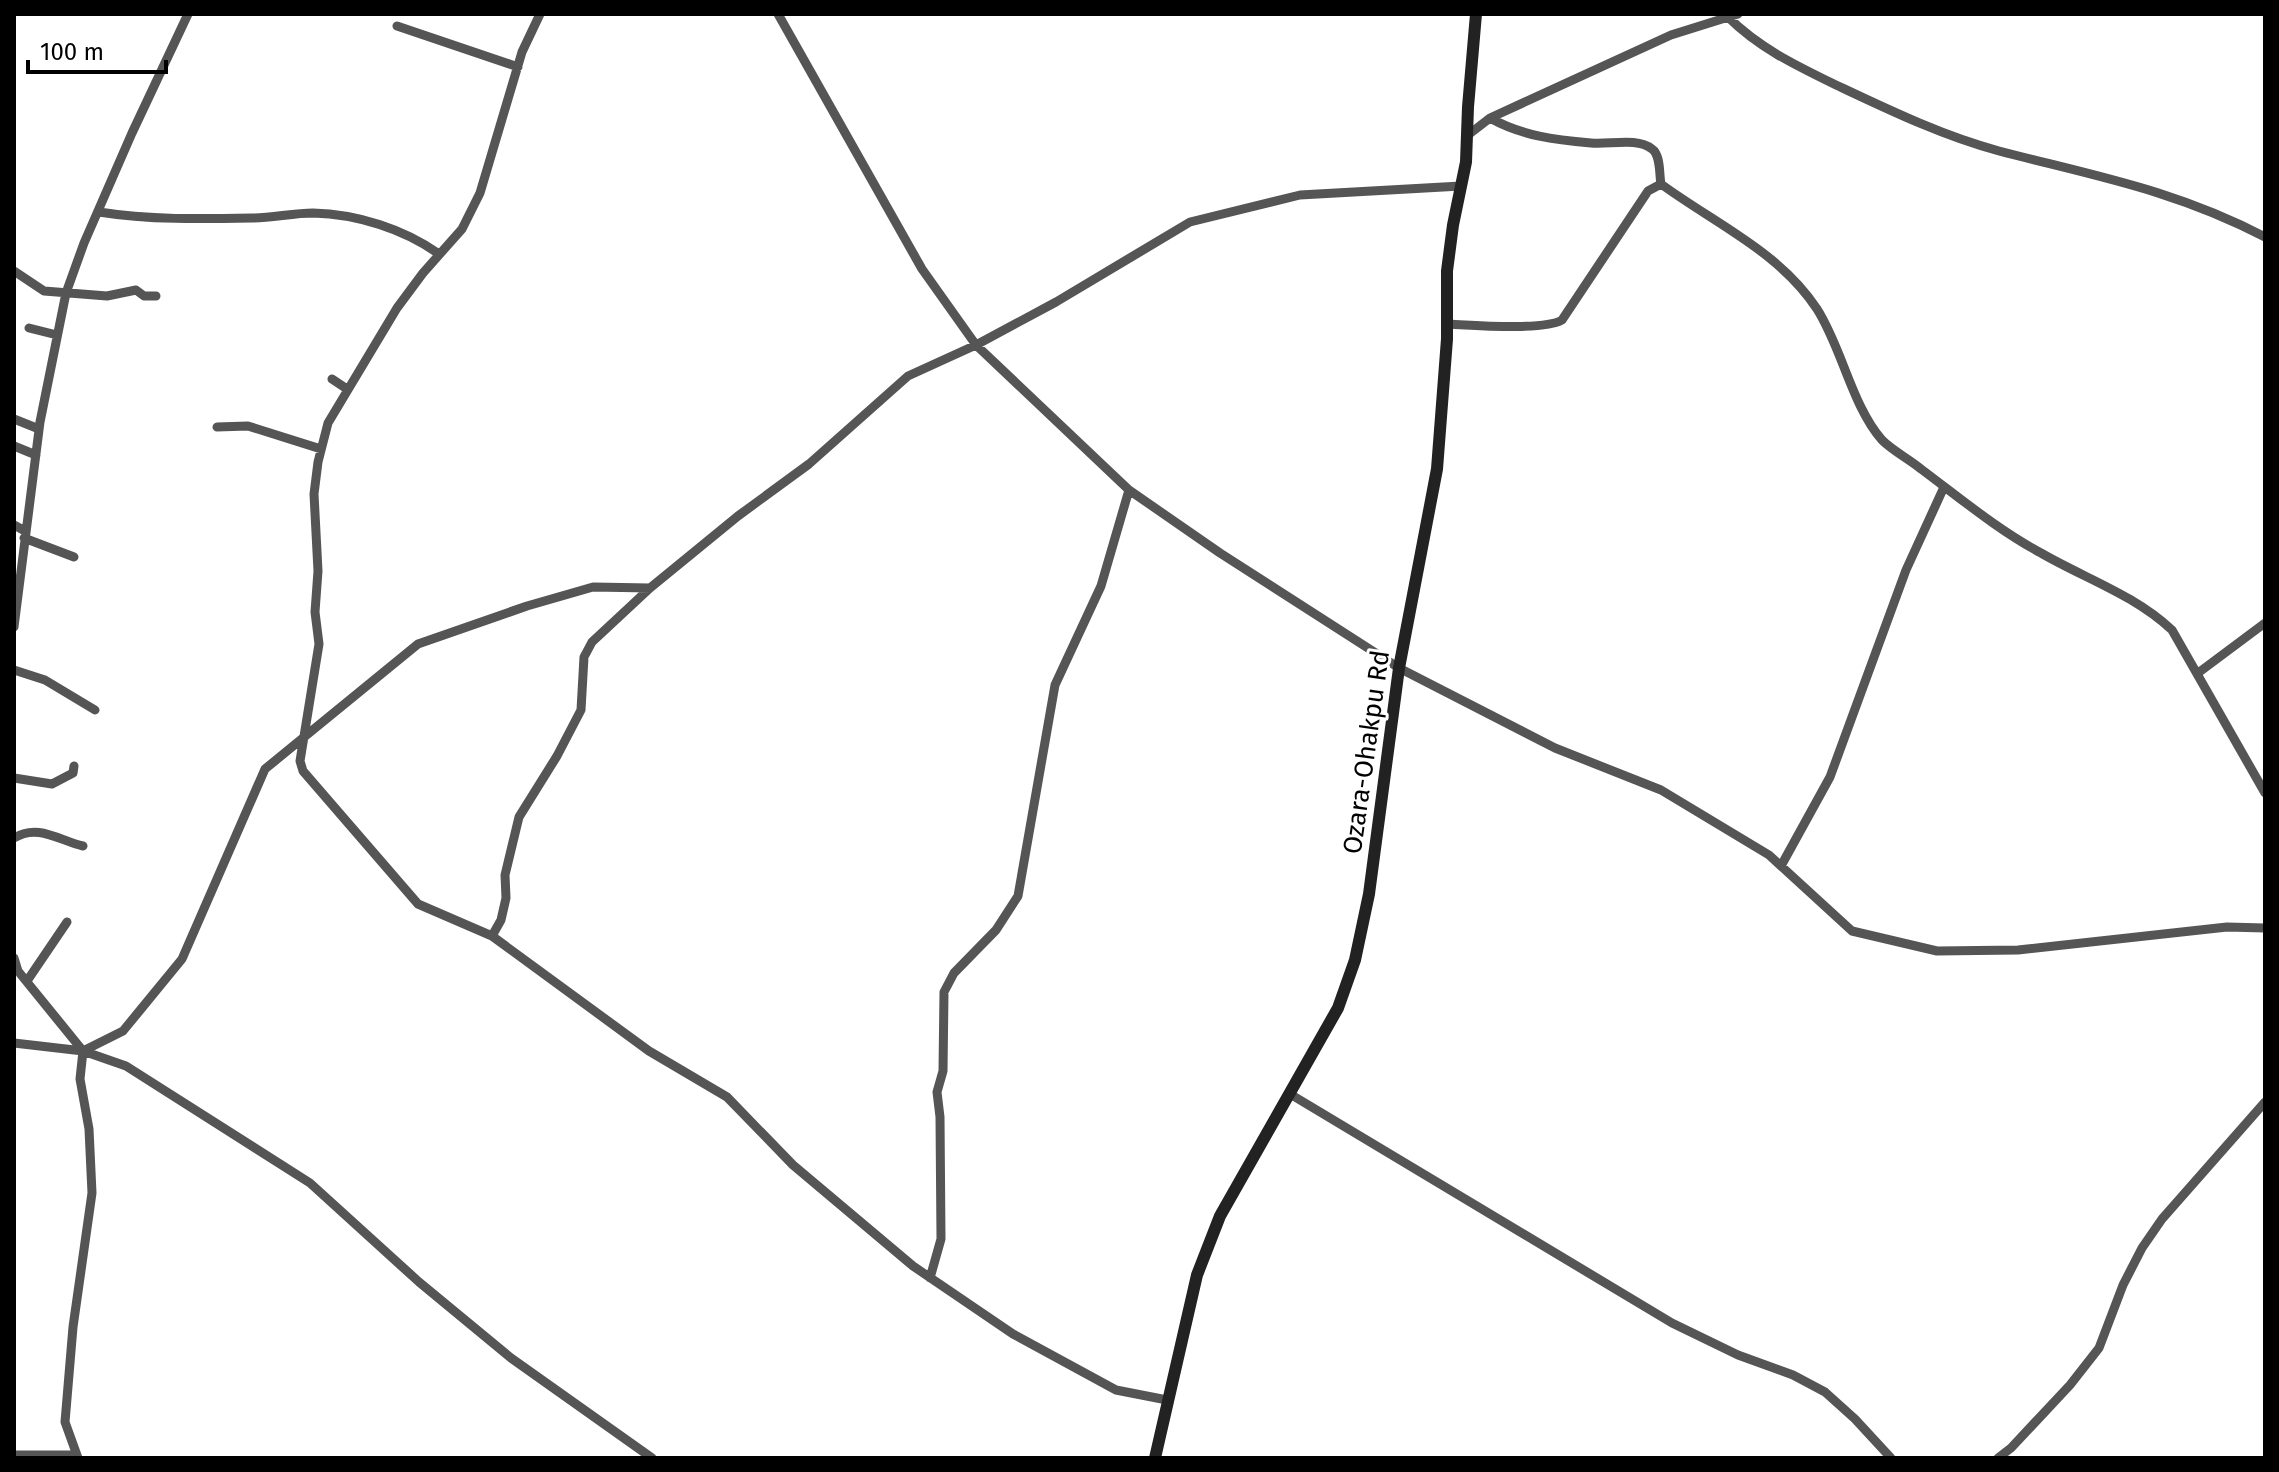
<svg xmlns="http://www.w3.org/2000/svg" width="2279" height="1472" viewBox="0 0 2279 1472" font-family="'Fira Sans',sans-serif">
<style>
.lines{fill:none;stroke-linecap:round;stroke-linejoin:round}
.street{stroke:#555;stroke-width:9}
.secondary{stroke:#222;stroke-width:12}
.labels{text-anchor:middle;stroke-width:6;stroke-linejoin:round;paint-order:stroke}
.street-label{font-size:26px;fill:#000;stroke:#fff}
</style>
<rect width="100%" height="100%" fill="#fff"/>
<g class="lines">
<!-- street -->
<path class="street" d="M540 14 522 52 480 193 462 229 423 273 397 308 328 423 318 462 314 494 318 571 315 612 319 644 300 761 303 771 418 904 492 936 649 1051 727 1097 793 1165 913 1266 1013 1334 1116 1390 1167 1400
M778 14 922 269 976 345 1129 490 1220 553 1399 668 1555 748 1661 790 1769 855 1852 931 1937 951 2018 950 2227 927 2265 928
M1728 17C1759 48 1797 66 1836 85 1889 110 1943 136 1999 151 2095 176 2175 190 2265 237
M397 26 518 67
M1490 118C1522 136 1556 140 1591 143 1609 145 1637 137 1652 149 1661 155 1659 174 1661 184 1714 223 1780 252 1817 309 1842 348 1852 406 1882 440 1893 451 1909 459 1921 469 1960 498 1998 530 2041 553 2086 579 2133 594 2172 630L2265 793
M1468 135 1490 118 1671 35 1738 14
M99 212C149 220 201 219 252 218 272 218 293 213 313 213 357 214 404 229 439 254
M14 271 44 291 107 296 136 290 144 296H156
M1447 324C1471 325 1544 331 1562 320L1648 191 1661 184
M29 328 57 335
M332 379 347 389
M14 419 39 429
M217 427 248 426 321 449
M14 446 36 455
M14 525 25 531
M24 538 74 557
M14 627 40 422 66 293 84 243 132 133 188 14
M14 670 45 680 95 710
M2198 673 2265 623
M14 778 52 784 73 773 74 766
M14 838C38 823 60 841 83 846
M1781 866 1830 777 1906 570 1944 487
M492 936 501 920 506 898 505 875 519 817 557 756 581 710 584 657 592 642 650 588 738 516 809 464 908 376 976 345 1056 302 1190 222 1300 195 1461 186
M14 958 18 971 83 1051 126 1066 310 1183 419 1282 511 1358 652 1458
M27 981 67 922
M14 1043 83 1051 123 1031 182 959 265 769 418 644 527 606 593 587 650 588
M1290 1094 1672 1323 1738 1355 1793 1375 1825 1392 1855 1419 1891 1458
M930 1278 941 1239 940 1117 937 1092 943 1071 944 992 954 973 996 930 1018 896 1055 685 1101 586 1129 490
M14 1455H76
M78 1458 65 1422 73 1327 92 1193 89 1129 80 1079 83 1051
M1998 1458 2011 1448 2070 1385 2099 1348 2123 1285 2142 1248 2162 1219 2265 1102"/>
<!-- secondary -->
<path class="secondary" d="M1155 1458 1197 1275 1220 1216 1338 1008 1355 960 1369 894 1399 668 1437 469 1447 339V271L1453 225 1466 162 1468 107 1476 14"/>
</g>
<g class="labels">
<!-- street labels -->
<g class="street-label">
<text transform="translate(1366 752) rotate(-82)" y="9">Ozara-Ohakpu Rd</text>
</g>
</g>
<!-- border -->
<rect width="2279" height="1472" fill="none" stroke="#000000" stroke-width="32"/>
<!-- scale -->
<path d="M28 60v12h138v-12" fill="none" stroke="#000000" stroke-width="4"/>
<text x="40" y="60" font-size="24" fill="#000000" stroke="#ffffff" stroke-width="6" paint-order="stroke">100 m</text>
</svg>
